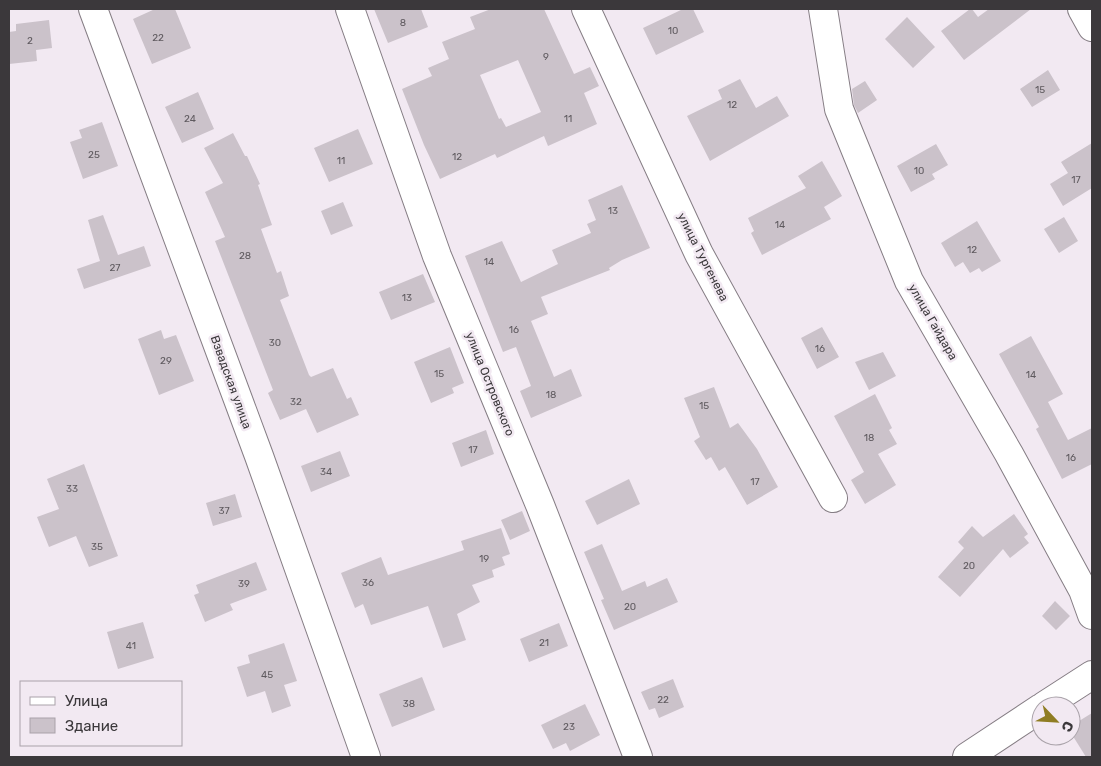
<svg xmlns="http://www.w3.org/2000/svg" width="1101" height="766" viewBox="0 0 1101 766" font-family="Rubik,sans-serif">
<style>
.building{fill:#cbc2ca;fill-rule:evenodd}
.lines{fill:none;stroke-linecap:round;stroke-linejoin:round}
.minor-casing{stroke:#857d84;stroke-width:30}
.tertiary-casing{stroke:#857d84;stroke-width:30}
.minor{stroke:#fff;stroke-width:28}
.tertiary{stroke:#fff;stroke-width:28}
.labels{text-anchor:middle;stroke-width:5;stroke-linejoin:round;paint-order:stroke}
.number-label{font-size:10px;fill:#5f5a5f}
.street-label{font-size:12px;fill:#3b383b;stroke:#f2e9f2}
</style>
<rect width="100%" height="100%" fill="#f2e9f2"/>
<!-- building -->
<path class="building" d="M155 9H175L191 48 152 64 133 19Z
M374 9H421L428 27 388 43Z
M491 9H544L574 74 590 67 599 86 584 93 597 124 548 146 544 136 497 158 495 154 440 179 424 145 402 89 432 76 428 68 449 59 442 42 475 29 470 17ZM518 60 541 112 506 127 501 118 499 119 480 75Z
M683 9H693L704 32 656 55 643 28Z
M970 9H972L978 17 989 9H1031L964 60 941 31Z
M907 17 935 47 913 68 885 39Z
M49 20 52 48 36 50 37 61 9 64V32L16 31V24Z
M1048 70 1060 90 1032 107 1020 89Z
M740 79 756 108 777 96 789 116 710 161 687 116 722 99 718 90Z
M865 81 877 100 858 113 854 105 852 89Z
M198 92 214 129 182 143 165 107Z
M102 122 118 166 83 179 70 142 82 138 79 130Z
M358 129 373 164 329 182 314 148Z
M233 133 245 156H247L260 184 258 185 272 225 261 229 277 273 281 271 289 296 280 300 309 375 311 377 333 368 347 399 351 397 359 415 317 433 306 409 280 420 268 393 273 390 215 241 225 237 205 192 223 183 204 148Z
M1092 143V188L1063 206 1050 184 1068 173 1061 162Z
M936 144 948 165 932 174 935 179 911 192 897 166Z
M822 161 842 196 824 207 831 219 762 255 751 233 754 231 748 218 806 188 798 176Z
M622 185 650 248 622 260 609 268 610 270 541 297 548 314 531 321 554 377 571 369 582 396 531 418 520 391 531 386 516 347 503 352 465 256 502 241 521 282 558 264 552 250 591 233 587 224 596 220 588 200Z
M343 202 353 226 331 235 321 211Z
M103 215 118 255 144 246 151 266 84 289 77 269 100 261 88 220Z
M1064 217 1078 241 1059 253 1044 229Z
M977 221 1001 261 982 272 979 268 970 273 963 262 955 267 941 243Z
M423 274 435 302 391 320 379 292Z
M822 327 839 357 817 369 801 338Z
M161 330 164 339 176 335 194 381 159 395 138 339Z
M1031 336 1063 394 1048 402 1068 440 1092 428V464L1062 479 1036 429 1039 427 999 354Z
M450 347 464 383 452 388 454 393 431 403 414 362Z
M883 352 896 376 869 390 855 362Z
M714 387 730 428 738 423 757 449 778 487 747 505 725 467 719 471 711 457 706 460 694 441 700 437 684 398Z
M875 394 892 428 889 430 897 444 878 454 896 485 865 504 851 480 864 472 834 416Z
M486 430 494 454 461 467 452 443Z
M340 451 350 476 311 492 301 466Z
M84 464 118 556 89 567 76 536 49 547 37 517 59 509 47 479Z
M629 479 640 504 597 525 585 501Z
M235 494 242 517 213 526 206 503Z
M522 511 530 531 510 540 501 520Z
M1014 514 1028 534 1024 537 1029 543 1010 558 1003 549 960 597 938 577 964 548 958 542 972 526 983 537Z
M501 528 510 554 502 557 505 565 492 570 494 577 472 585 480 602 457 614 466 640 443 648 428 606 371 625 363 604 355 608 341 573 381 557 388 575 464 550 461 541Z
M602 544 622 591 645 581 647 587 667 578 678 602 614 630 601 600 604 599 584 552Z
M256 562 267 590 230 604 233 610 205 622 194 595 199 593 196 585Z
M1055 601 1070 616 1056 630 1042 616Z
M143 622 154 658 118 669 107 632Z
M559 623 568 646 529 662 520 639Z
M284 643 297 681 284 685 291 706 272 713 265 691 247 697 237 667 250 663 248 655Z
M422 677 435 710 392 727 379 694Z
M673 679 684 707 659 718 655 708 649 710 641 692Z
M585 704 600 735 570 751 566 743 553 749 541 725Z
M1092 713V757H1086L1071 733V726Z"/>
<g class="lines">
<!-- minor casing -->
<g class="minor-casing">
<path id="minor" d="M350 9 437 256 540 505 638 757
M586 9 699 254 833 498
M823 9 839 109 909 281 1009 454 1083 590 1092 615
M1082 9 1092 27
M1044 706 1092 675
M967 757 1041 708"/>
</g>
<!-- tertiary casing -->
<g class="tertiary-casing">
<path id="tertiary" d="M93 9 259 456 366 757"/>
</g>
<!-- minor -->
<use href="#minor" class="minor"/>
<!-- tertiary -->
<use href="#tertiary" class="tertiary"/>
</g>
<g class="labels">
<!-- number labels -->
<g class="number-label">
<text x="403" y="26">8</text>
<text x="673" y="34">10</text>
<text x="158" y="41">22</text>
<text x="30" y="44">2</text>
<text x="546" y="60">9</text>
<text x="1040" y="93">15</text>
<text x="732" y="108">12</text>
<text x="190" y="122">24</text>
<text x="568" y="122">11</text>
<text x="94" y="158">25</text>
<text x="457" y="160">12</text>
<text x="341" y="164">11</text>
<text x="919" y="174">10</text>
<text x="1076" y="183">17</text>
<text x="613" y="214">13</text>
<text x="780" y="228">14</text>
<text x="972" y="253">12</text>
<text x="245" y="259">28</text>
<text x="489" y="265">14</text>
<text x="115" y="271">27</text>
<text x="407" y="301">13</text>
<text x="514" y="333">16</text>
<text x="275" y="346">30</text>
<text x="820" y="352">16</text>
<text x="166" y="364">29</text>
<text x="439" y="377">15</text>
<text x="1031" y="378">14</text>
<text x="551" y="398">18</text>
<text x="296" y="405">32</text>
<text x="704" y="409">15</text>
<text x="869" y="441">18</text>
<text x="473" y="453">17</text>
<text x="1071" y="461">16</text>
<text x="326" y="475">34</text>
<text x="755" y="485">17</text>
<text x="72" y="492">33</text>
<text x="224" y="514">37</text>
<text x="97" y="550">35</text>
<text x="484" y="562">19</text>
<text x="969" y="569">20</text>
<text x="368" y="586">36</text>
<text x="244" y="587">39</text>
<text x="630" y="610">20</text>
<text x="544" y="646">21</text>
<text x="131" y="649">41</text>
<text x="267" y="678">45</text>
<text x="663" y="703">22</text>
<text x="409" y="707">38</text>
<text x="569" y="730">23</text>
</g>
<!-- street labels -->
<g class="street-label">
<text transform="translate(703 257) rotate(63)" y="4">улица Тургенева</text>
<text transform="translate(933 322) rotate(60)" y="4">улица Гайдара</text>
<text transform="translate(231 382) rotate(70)" y="4">Взвадская улица</text>
<text transform="translate(490 384) rotate(68)" y="4">улица Островского</text>
</g>
</g>
<!-- border -->
<rect width="1101" height="766" fill="none" stroke="#3b383b" stroke-width="20"/>
<!-- legend -->
<rect x="20" y="681" width="162" height="65" fill="#f2e9f2" stroke="#a9a2a9"/>
<rect x="30" y="697" width="25" height="8" fill="#ffffff" stroke="#a9a2a9"/>
<text x="65" y="706" font-size="15" fill="#3b383b">Улица</text>
<rect x="30" y="718" width="25" height="15" fill="#cbc2ca" stroke="#a9a2a9"/>
<text x="65" y="731" font-size="15" fill="#3b383b">Здание</text>
<!-- north arrow -->
<g transform="translate(1056 721) rotate(115)"><circle r="24" fill="#f2e9f2" stroke="#a9a2a9"/>
<path d="M0-4L9 19L0 12L-9 19Z" fill="#8f7d23"/>
<text y="-8" font-size="14" font-weight="bold" text-anchor="middle" fill="#3b383b">С</text>
</g>
</svg>
